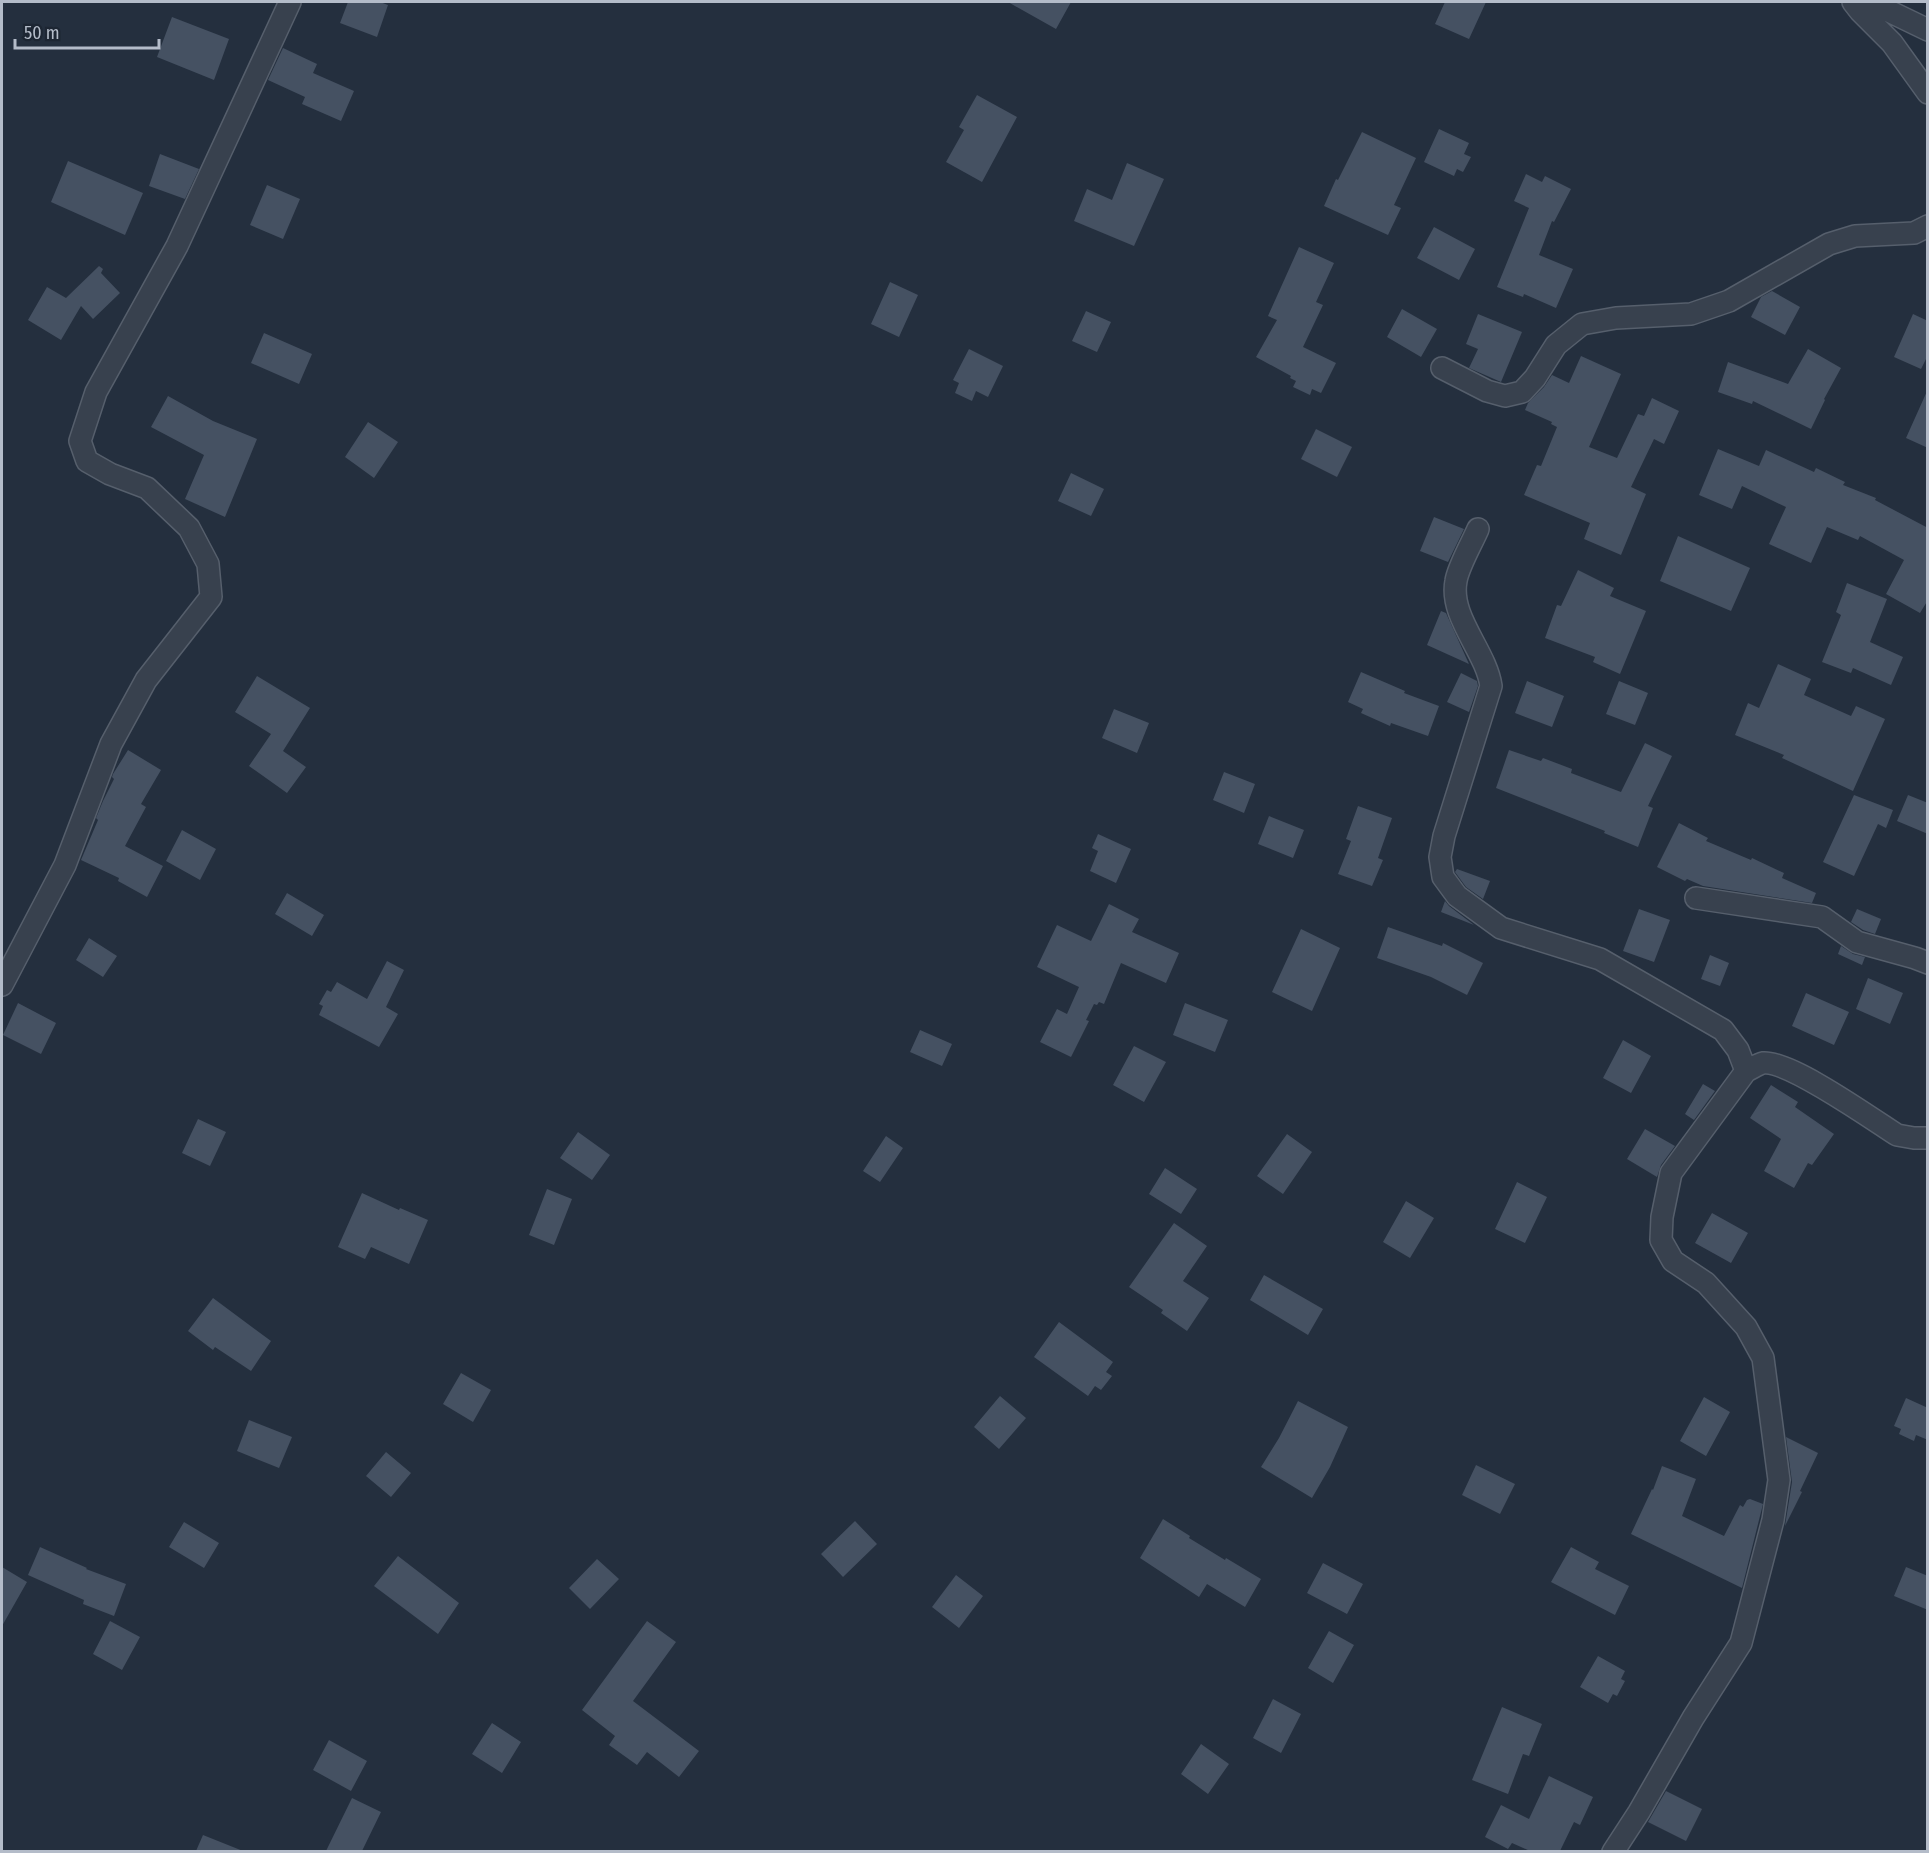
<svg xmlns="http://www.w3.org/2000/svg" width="1929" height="1853" viewBox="0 0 1929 1853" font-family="'Fira Sans Condensed',sans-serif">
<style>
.building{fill:#455162}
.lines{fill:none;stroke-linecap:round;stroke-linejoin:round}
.minor-casing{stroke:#565f6c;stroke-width:24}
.minor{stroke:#38414e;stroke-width:21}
</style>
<rect width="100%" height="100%" fill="#242f3e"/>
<!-- building -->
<path class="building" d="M348 2H380L388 5 377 37 340 23Z
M1008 2H1071L1056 29Z
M1445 2H1486L1469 39 1435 24Z
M172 17 229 39 214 80 157 57Z
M283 48 317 64 313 73 354 91 341 121 302 104 305 97 268 80Z
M977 95 1017 117 982 182 946 162 964 130 959 127Z
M1439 129 1469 143 1464 154 1471 157 1463 172 1457 169 1454 176 1424 162Z
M1362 132 1416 158 1394 205 1401 208 1388 235 1324 206 1336 179 1338 180Z
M160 154 199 169 185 199 149 186Z
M68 161 143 193 125 235 51 202Z
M1127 163 1164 179 1134 246 1074 221 1087 189 1112 200Z
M1526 174 1542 182 1545 176 1571 189 1554 222 1552 221 1539 255 1573 269 1556 308 1524 294 1523 297 1497 287 1529 208 1514 201Z
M267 185 300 199 283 239 250 225Z
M1434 227 1475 249 1459 280 1417 258Z
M1299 247 1334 263 1316 302 1323 305 1303 347 1336 363 1321 393 1312 389 1310 395 1293 387 1296 381 1290 378 1291 376 1256 357 1277 320 1268 316Z
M99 266 103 269 101 273 120 293 93 319 81 306 61 340 28 320 47 287 66 298Z
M890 282 918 295 899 337 871 324Z
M1772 291 1800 307 1785 335 1751 317 1761 297Z
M1402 309 1437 329 1421 357 1387 337Z
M1086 311 1111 322 1097 352 1072 341Z
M1478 314 1522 332 1501 382 1469 368 1478 349 1466 344Z
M1913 314 1928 321V355L1921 369 1894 357Z
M264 333 312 354 299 384 251 363Z
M969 349 1003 366 988 397 976 391 972 401 955 393 959 383 953 380Z
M1808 349 1841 368 1824 399 1825 400 1811 429 1753 401 1752 404 1718 392 1728 362 1788 384Z
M1581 356 1621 374 1589 447 1617 458 1638 414 1644 416 1652 398 1679 411 1664 444 1654 439 1631 487 1646 494 1621 555 1584 539 1590 523 1524 495 1537 465 1541 466 1557 427 1551 424 1552 422 1525 410 1528 403 1544 387 1552 375 1569 383Z
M1928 389V448L1906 438Z
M168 396 213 421 257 439 225 517 185 499 204 455 151 427Z
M368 422 398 442 374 478 345 457Z
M1316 429 1352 447 1337 477 1301 459Z
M1718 449 1759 466 1766 450 1814 472 1816 468 1845 482 1843 485 1876 498 1875 500 1928 528V600L1920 613 1886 594 1904 560 1860 536 1858 540 1827 527 1811 563 1769 544 1786 507 1742 486 1732 509 1699 495Z
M1071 473 1104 489 1091 516 1058 501Z
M1434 517 1464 529 1448 562 1420 551Z
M1678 536 1750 568 1731 611 1660 581Z
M1578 570 1614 588 1610 596 1646 611 1620 674 1593 662 1595 657 1545 638 1557 605 1561 606Z
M1847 583 1887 599 1870 642 1903 657 1891 685 1853 668 1851 673 1822 662 1841 615 1836 612Z
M1441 611 1446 613 1469 664 1427 645Z
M1778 664 1811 679 1804 695 1851 716 1856 706 1885 719 1853 791 1782 758 1784 755 1735 735 1748 703 1759 708Z
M1361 672 1405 691 1404 693 1439 706 1428 736 1391 723 1390 726 1361 713 1363 709 1348 702Z
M1461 673 1477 681 1478 686 1469 712 1447 702Z
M257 676 310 708 283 751 306 767 287 793 249 766 271 734 235 712Z
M1527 681 1564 696 1552 727 1515 713Z
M1619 681 1648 693 1635 725 1606 714Z
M1114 709 1149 723 1137 753 1102 738Z
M1645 743 1672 756 1648 806 1653 808 1638 847 1604 833 1605 831 1496 788 1509 750 1541 761 1543 758 1572 769 1571 773 1621 792Z
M128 750 161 770 141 804 146 807 125 846 163 866 147 897 118 881 119 878 81 860 98 820 96 818 103 801 114 779 112 777 113 774Z
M1224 772 1255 784 1244 813 1213 800Z
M1854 795 1893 810 1886 828 1878 824 1854 876 1823 862Z
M1908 795 1928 803V834L1897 821Z
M1358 806 1392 818 1378 858 1383 860 1372 886 1338 874 1351 841 1346 839Z
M1269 816 1304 830 1293 858 1258 844Z
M1679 823 1708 838 1706 841 1751 860 1752 858 1784 873 1782 878 1816 893 1812 903 1703 886 1687 879 1685 881 1657 867Z
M182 830 216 849 200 880 166 861Z
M1098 834 1131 849 1116 883 1090 871 1098 851 1092 848Z
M1457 869 1490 881 1483 899 1466 887 1455 872Z
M287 893 324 915 312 936 275 914Z
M1445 901 1449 906 1474 925 1441 912Z
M1109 904 1139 919 1132 932 1179 953 1166 983 1121 963 1104 1004 1099 1002 1097 1005 1094 1004 1086 1020 1089 1021 1071 1057 1040 1042 1057 1009 1067 1014 1079 987 1037 967 1057 925 1091 941Z
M1639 909 1670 920 1654 962 1623 951Z
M1857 909 1881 919 1875 934 1863 930 1851 922Z
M1388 927 1442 946 1443 943 1483 963 1467 995 1431 977 1377 958Z
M1301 929 1340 948 1312 1011 1272 992Z
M89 938 117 956 103 977 76 960Z
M1841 946 1853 954 1865 957 1862 965 1838 954Z
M1710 955 1729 963 1720 986 1701 979Z
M387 961 404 970 386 1007 398 1014 379 1047 319 1015 323 1006 319 1004 327 990 331 992 337 982 367 999Z
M1868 978 1903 993 1890 1024 1856 1009Z
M1806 993 1849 1012 1834 1045 1792 1026Z
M18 1003 56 1023 41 1054 3 1035Z
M1185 1003 1228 1020 1215 1052 1173 1035Z
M920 1030 952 1044 942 1066 910 1052Z
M1623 1040 1651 1056 1631 1093 1603 1078Z
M1134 1046 1166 1062 1144 1102 1113 1085Z
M1703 1084 1715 1091 1694 1120 1685 1114Z
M1771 1085 1798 1102 1795 1107 1834 1134 1812 1165 1808 1163 1794 1188 1764 1171 1781 1139 1750 1118Z
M198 1119 226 1132 210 1166 182 1153Z
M1645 1129 1675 1146 1661 1165 1657 1177 1627 1159Z
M578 1132 610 1155 592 1180 560 1158Z
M1287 1134 1312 1152 1283 1194 1257 1176Z
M886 1136 903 1148 880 1182 863 1171Z
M1165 1168 1197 1189 1181 1214 1149 1194Z
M1517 1182 1547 1197 1525 1243 1495 1229Z
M547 1189 572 1199 554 1245 529 1235Z
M362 1193 399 1210 400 1208 428 1220 409 1264 371 1247 365 1259 338 1247Z
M1406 1201 1434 1218 1410 1258 1383 1242Z
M1712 1213 1748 1233 1731 1263 1695 1243Z
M1174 1223 1207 1246 1183 1281 1209 1298 1187 1331 1161 1313 1163 1310 1129 1287Z
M1264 1275 1323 1309 1308 1335 1250 1300Z
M213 1298 271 1341 251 1371 215 1347 213 1350 188 1331Z
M1059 1322 1113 1362 1106 1372 1112 1376 1101 1390 1095 1386 1088 1396 1034 1357Z
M461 1373 491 1390 473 1422 443 1404Z
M1000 1396 1026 1418 999 1449 974 1427Z
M1704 1397 1730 1412 1706 1456 1680 1441Z
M1906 1398 1928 1408V1440L1916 1435 1914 1441 1899 1434 1901 1429 1894 1426Z
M1298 1401 1348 1427 1330 1467 1312 1498 1261 1467 1279 1438Z
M249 1420 292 1437 279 1468 237 1451Z
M1786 1437 1818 1453 1800 1491 1802 1492 1785 1526 1792 1482Z
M386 1452 411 1473 391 1497 366 1476Z
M1476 1465 1515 1484 1500 1514 1462 1495Z
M1662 1466 1696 1479 1682 1516 1724 1536 1740 1505 1743 1507 1747 1500 1750 1499 1763 1504 1742 1588 1631 1534 1652 1489 1653 1490Z
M1163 1519 1190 1536 1189 1538 1225 1560 1226 1558 1261 1579 1245 1607 1207 1584 1199 1597 1140 1558Z
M855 1521 877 1544 843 1577 821 1554Z
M184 1522 219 1543 204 1568 169 1547Z
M40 1547 87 1568 86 1569 126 1584 114 1616 83 1604 84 1600 28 1575Z
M1571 1547 1599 1562 1595 1569 1629 1586 1615 1615 1551 1582Z
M398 1556 459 1603 438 1634 374 1586Z
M597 1559 619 1579 590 1609 569 1588Z
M1323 1563 1363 1584 1347 1614 1307 1593Z
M2 1567 27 1582 2 1626Z
M1906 1567 1928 1576V1610L1894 1596Z
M956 1575 983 1596 959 1628 932 1607Z
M110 1621 140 1637 122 1670 93 1654Z
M647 1621 676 1642 633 1701 699 1751 679 1777 647 1752 637 1765 609 1745 615 1736 582 1710Z
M1329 1631 1354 1645 1333 1683 1308 1668Z
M1598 1656 1625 1671 1621 1679 1625 1681 1617 1696 1613 1694 1608 1703 1580 1687Z
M1273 1699 1301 1714 1281 1753 1253 1738Z
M1502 1707 1542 1724 1529 1756 1523 1754 1508 1794 1472 1780Z
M492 1723 521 1742 502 1773 472 1754Z
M329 1740 367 1761 351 1791 313 1770Z
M1201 1744 1229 1764 1208 1794 1181 1774Z
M1549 1776 1593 1797 1580 1825 1574 1822 1560 1851H1530L1512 1843 1508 1849 1485 1837 1501 1805 1529 1819Z
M1666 1791 1702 1809 1686 1841 1648 1822Z
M352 1798 381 1812 362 1851H326Z
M203 1835 243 1851H196Z"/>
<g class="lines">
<!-- minor casing -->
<g class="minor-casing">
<path id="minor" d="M1853 2 1860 11 1892 43 1928 93
M1870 2 1928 30
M1442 368 1487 391 1505 396 1522 392 1535 378 1556 345 1582 324 1616 318 1691 314 1729 301 1829 244 1855 236 1914 233 1928 226
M1478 529C1472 543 1458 567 1456 581 1449 617 1486 651 1491 686L1444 836 1440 857 1443 877 1457 896 1501 928 1600 959 1723 1030 1738 1050 1746 1071
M1696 898 1822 917 1857 942 1915 958 1928 963
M2 985 65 865 111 744 146 680 211 597 208 564 189 528 147 488 110 474 87 461 80 441 96 392 177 246 290 2
M1613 1852 1639 1812 1693 1718 1741 1643 1773 1520 1779 1480 1763 1358 1746 1327 1706 1283 1673 1261 1661 1240 1662 1217 1671 1173 1746 1071C1751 1069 1758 1064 1763 1063 1789 1060 1872 1119 1897 1135L1914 1138H1928"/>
</g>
<!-- minor -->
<use href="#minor" class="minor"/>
</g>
<!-- border -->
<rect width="1929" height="1853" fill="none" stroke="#b4bcc9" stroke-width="6"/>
<!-- scale -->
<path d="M15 39v9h144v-9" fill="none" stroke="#b4bcc9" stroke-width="3"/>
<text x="24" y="39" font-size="18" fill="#b4bcc9" stroke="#1d2633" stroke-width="4.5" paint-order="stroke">50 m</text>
</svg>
